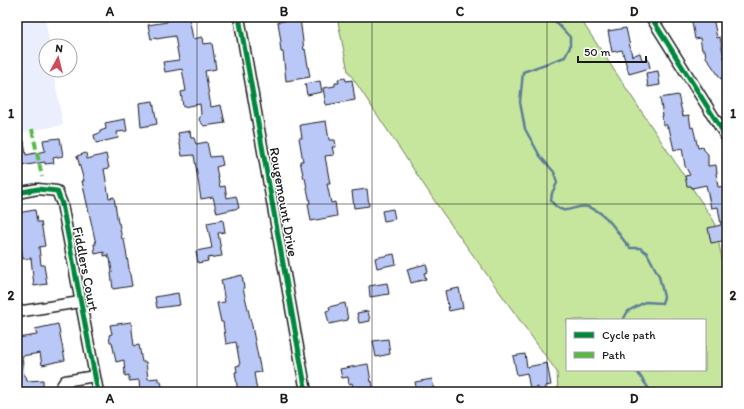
<svg xmlns="http://www.w3.org/2000/svg" width="744" height="409" viewBox="0 0 744 409" font-family="Itim,sans-serif">
<style>
.built{fill:#eaeefd}
.green{fill:#c6e69e;stroke:#71815d;fill-rule:evenodd}
.lines{fill:none;stroke-linecap:round;stroke-linejoin:round}
.stream{stroke:#5f7f96;stroke-width:2.5}
.building{fill:#bac8f8;stroke:#1c1c1c}
.minor-casing{stroke:#1c1c1c;stroke-width:13}
.minor{stroke:#fff;stroke-width:10}
.quiet{stroke:#58b947;stroke-width:4;stroke-dasharray:8 4;stroke-linecap:butt}
.cycleway-casing{stroke:#fff;stroke-width:8}
.cycleway{stroke:#00873e;stroke-width:5}
.grid{fill:none;stroke:#1c1c1c;stroke-width:1;stroke-opacity:0.55}
.labels{text-anchor:middle;stroke-width:3;stroke-linejoin:round;paint-order:stroke}
.street-label{font-size:14px;fill:#1c1c1c;stroke:#fff}
.neatline{fill:none;stroke:#1c1c1c;stroke-width:1.5}
.grid-label{font-size:13px;text-anchor:middle;font-weight:bold;fill:#1c1c1c}
</style>
<rect width="100%" height="100%" fill="#fff"/>
<filter id="ink" filterUnits="userSpaceOnUse"><feTurbulence type="fractalNoise" baseFrequency=".025" numOctaves="2"/><feDisplacementMap in="SourceGraphic" scale="8" xChannelSelector="R" yChannelSelector="G"/><feConvolveMatrix kernelMatrix="1 2 1 2 8 2 1 2 1" color-interpolation-filters="sRGB"/></filter>
<g filter="url(#ink)">
<!-- built -->
<path class="built" d="M17 17H45L50 46H46V70H53L63 125 17 133Z"/>
<!-- green -->
<path class="green" d="M337 17H579L714 221 727 282V392H558L557 372 442 212 348 71ZM567 320H705V370H567Z"/>
<g class="lines">
<!-- stream -->
<path class="stream" d="M551 17 570 37V47L565 57 523 72 520 102 525 129 540 156 554 172 557 183 552 193 551 201C566 220 573 203 588 207 609 213 617 234 630 248H640L647 253 659 276 664 297 662 303 645 302 628 311 623 320
M636 370 651 392"/>
</g>
<!-- building -->
<path class="building" d="M170 17H189L193 39 202 37 203 44 212 43 216 69 205 71 211 107 221 105 225 123 204 126 199 120 201 114 200 104 183 107 181 92 186 91 182 69 165 72 163 62 179 60 175 36 156 39V38L151 39 148 25 167 22V19L170 18Z
M691 17H713L717 38 720 37 724 58 725 60H726L727 78 721 79 706 57 705 50H702L700 38 695 39Z
M300 18 304 50 305 49 310 77 286 81 283 52H281L280 43 281 42 278 22Z
M626 28 632 56 640 53 642 60 648 59 650 68 629 74 622 50 612 52 608 31Z
M658 71 660 85 648 87 646 73Z
M345 78 346 81 352 80 355 100 326 105 323 88 335 86V83H339L338 79Z
M320 81 322 92 307 95 305 84Z
M678 95 683 116 689 115 691 128 693 127 698 148 703 147 704 150 708 154V166L716 165 717 173H716L718 187 727 186V240L711 243 708 228 721 225 718 207 711 208 706 185 692 188 691 186H687L685 176 690 175 685 166 682 148 674 150 669 128H667V125H663L662 116H663L660 98Z
M153 101 157 124 141 127 139 103Z
M125 119 127 131 117 132 118 138 96 143 94 135 100 133V131L106 129 105 123Z
M326 121 329 140H335L336 147H332L334 155 325 156 330 184H327L331 203 335 202 337 216 311 221 308 204 310 203 305 178 304 179 300 161H303L299 138H302L300 125Z
M190 131 191 138H194L196 144 207 142 210 157 221 156 223 165 216 167 220 187 225 186 227 198 236 196 239 208 217 213 213 197 201 199 194 155 182 156 178 133Z
M60 138 63 156 53 158 54 163 45 164V162L21 166 20 156 17 157V142L24 141 26 155 45 151 43 140Z
M86 153 87 159 106 154 109 168 104 169 109 198 114 197 118 223H119L122 239H124L132 286 113 289 111 273H112L110 258H108V255L104 256V252L95 254 94 244H96L82 181H84L77 156Z
M367 189 369 206 354 208 352 191Z
M393 209 395 219 384 221 382 211Z
M35 210 37 222H41L45 246 39 247 41 265H44L47 284 34 286 31 258 23 259 20 239 21 238 17 213Z
M223 220 225 232 218 233 222 256 207 258 208 261 198 263 196 251 212 248 207 223Z
M394 254 396 264 377 268 375 258Z
M426 264 428 272 424 273 426 279 411 283 407 269Z
M242 275 244 288H243L252 326 261 372 254 373 257 391 251 392H238L235 372H237L236 366 240 365 236 342 226 344 223 322H221L217 303 225 302 221 280Z
M387 283 389 294 370 297 369 286Z
M459 288 463 308 449 311 445 291Z
M178 293 180 305 157 308 155 297Z
M345 303 348 320 329 324 326 311 330 310 329 307Z
M368 311 370 321 359 323 357 313Z
M131 322 134 346 139 345 142 362H146L148 379 158 378V381H161L163 392H140L139 380 129 381V375L125 376 124 360 116 362 112 342H110L109 335 112 334 110 325Z
M58 324 65 360 42 365 40 353 22 356 24 376H26L27 381 43 380V387L32 388V389H17V338L37 335 35 329Z
M388 339 390 354 376 357 373 341Z
M525 354 527 367 547 363 551 385 545 386 546 391 539 392 538 387 530 389 527 373 517 375 513 356Z
M368 364 371 382 372 381 374 392H354L352 383 349 384 348 377 342 378 340 369Z
M432 379 434 391 417 392 415 382Z"/>
<g class="lines">
<!-- minor casing -->
<g class="minor-casing">
<path id="minor" d="M239 17 306 392
M651 17 727 138
M17 193 38 189 57 191 62 204 98 392
M17 312 80 302
M58 392 65 381 95 376"/>
</g>
<!-- minor -->
<use href="#minor" class="minor"/>
<!-- quiet -->
<path class="quiet" d="M32 129 42 177"/>
<!-- cycleway casing -->
<g class="cycleway-casing">
<path id="cycleway" d="M239 17 306 392
M651 17 727 138
M17 193 38 189 57 191 62 204 98 392"/>
</g>
<!-- cycleway -->
<use href="#cycleway" class="cycleway"/>
</g>
</g>
<!-- grid -->
<path class="grid" d="M197 17V392M372 17V392M547 17V392M17 204H727"/>
<g class="labels">
<!-- street labels -->
<g class="street-label">
<text transform="translate(284 202) rotate(80)" y="5">Rougemount Drive</text>
<text transform="translate(86 269) rotate(79)" y="5">Fiddlers Court</text>
</g>
</g>
<!-- margin -->
<rect width="744" height="409" fill="none" stroke="#fff" stroke-width="44"/>
<!-- legend -->
<rect x="566" y="319" width="140" height="52" fill="#ffffff" stroke="#a4a4a4"/>
<rect x="574" y="332" width="20" height="6" fill="#00873e" stroke="#a4a4a4"/>
<text x="602" y="339" font-size="12" fill="#1c1c1c">Cycle path</text>
<rect x="574" y="352" width="20" height="6" fill="#58b947" stroke="#a4a4a4"/>
<text x="602" y="359" font-size="12" fill="#1c1c1c">Path</text>
<!-- north arrow -->
<g transform="translate(58 58) rotate(7)"><circle r="19" fill="#ffffff" stroke="#a4a4a4"/>
<path d="M0-3L7 15L0 10L-7 15Z" fill="#d1495b"/>
<text y="-6" font-size="11" font-weight="bold" text-anchor="middle" fill="#1c1c1c">N</text>
</g>
<!-- scale -->
<path d="M578 56v6h68v-6" fill="none" stroke="#1c1c1c" stroke-width="2"/>
<text x="584" y="56" font-size="12" fill="#1c1c1c" stroke="#ffffff" stroke-width="3" paint-order="stroke">50 m</text>
<rect x="22" y="22" width="700" height="365" class="neatline"/>
<g class="grid-label">
<text x="110" y="16">A</text>
<text x="284" y="16">B</text>
<text x="460" y="16">C</text>
<text x="634" y="16">D</text>
<text x="11" y="118">1</text>
<text x="733" y="118">1</text>
<text x="11" y="300">2</text>
<text x="733" y="300">2</text>
<text x="110" y="403">A</text>
<text x="284" y="403">B</text>
<text x="460" y="403">C</text>
<text x="634" y="403">D</text>
</g>
</svg>
